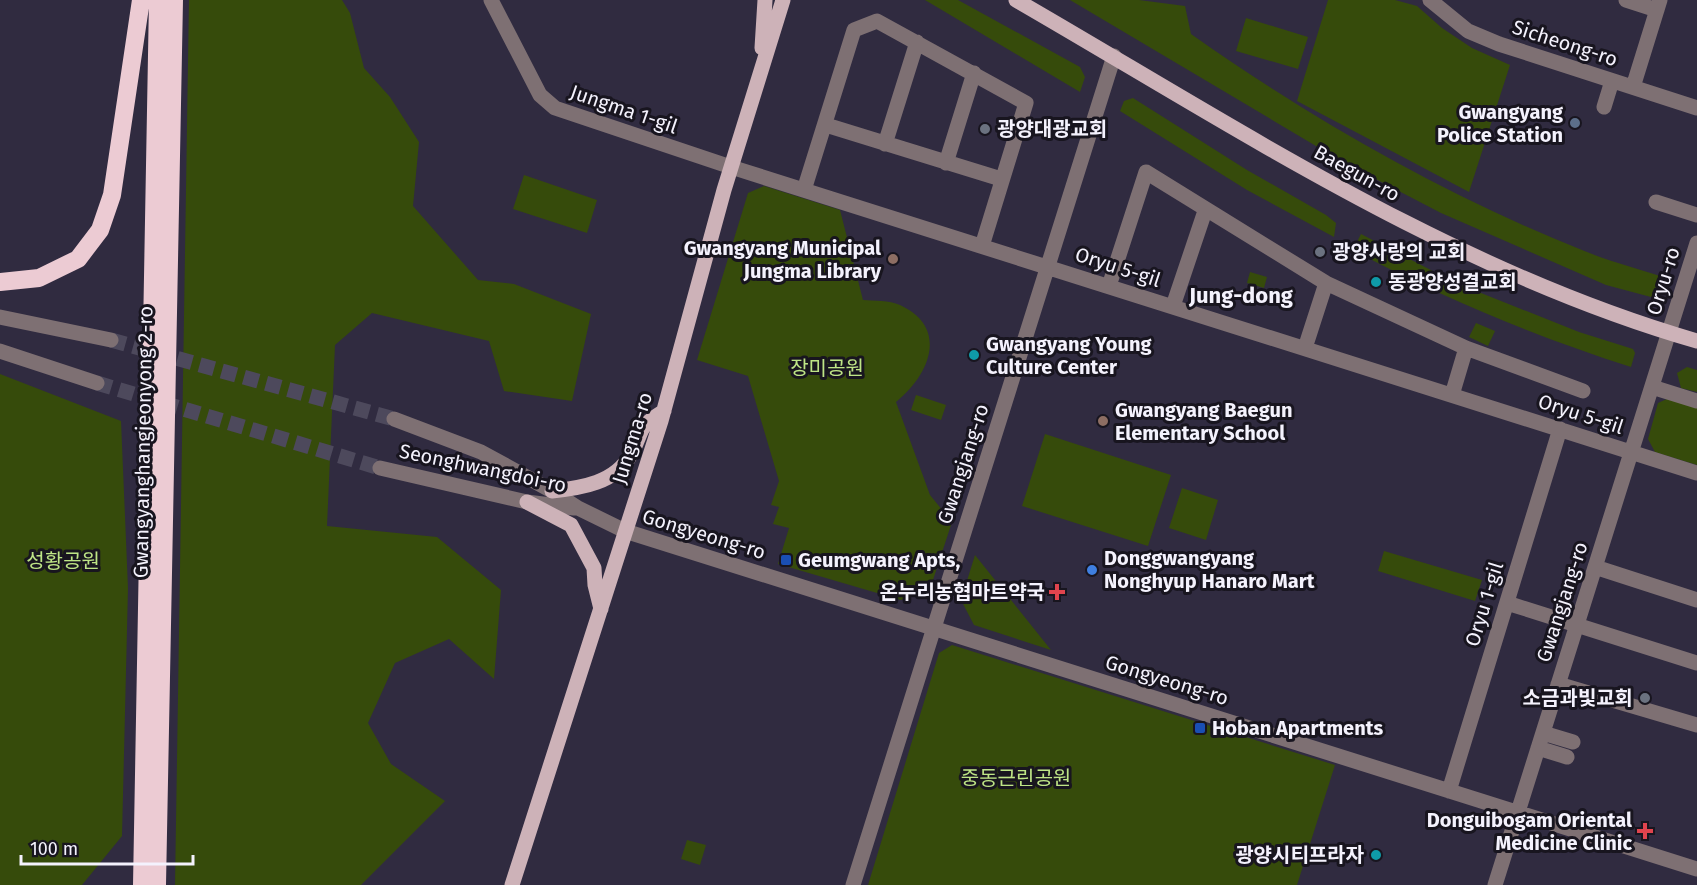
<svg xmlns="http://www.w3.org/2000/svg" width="1697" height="885" viewBox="0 0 1697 885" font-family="'Fira Sans','Noto Sans KR',sans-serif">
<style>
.green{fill:#364b0b}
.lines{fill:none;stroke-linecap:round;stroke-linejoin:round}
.minor-tunnel{stroke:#4d495c;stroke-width:15;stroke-dasharray:15 8;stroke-linecap:butt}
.minor{stroke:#7e7073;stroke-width:15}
.major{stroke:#cdb2b8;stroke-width:15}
.highway{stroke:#eccbd3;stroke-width:18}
.service-dot{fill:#5c6f8a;stroke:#18151f;stroke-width:2}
.worship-dot{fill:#6b7280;stroke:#18151f;stroke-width:2}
.education-dot{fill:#8d6e63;stroke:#18151f;stroke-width:2}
.culture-dot{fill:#0f9aa8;stroke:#18151f;stroke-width:2}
.transit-dot{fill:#1a4fb4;stroke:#18151f;stroke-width:2}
.shop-dot{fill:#3f7fe0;stroke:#18151f;stroke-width:2}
.health-dot{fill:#e0444e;stroke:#18151f;stroke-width:2}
.labels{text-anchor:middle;stroke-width:6;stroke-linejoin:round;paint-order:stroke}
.street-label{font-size:20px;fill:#f4f2fd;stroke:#18151f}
.poi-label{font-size:20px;font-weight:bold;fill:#f4f2fd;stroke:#18151f;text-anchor:start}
.park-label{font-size:20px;fill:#bee586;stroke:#18151f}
.quarter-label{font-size:22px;font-weight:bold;fill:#f4f2fd;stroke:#18151f}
</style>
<rect width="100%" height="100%" fill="#302b40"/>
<!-- green -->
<path class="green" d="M189 0H342L350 13 364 68 390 97 419 142 413 206 478 280 514 284 591 314 572 401 504 391 489 341 372 313 335 345 327 526 437 537 501 590 494 679 449 639 395 663 368 723 391 764 445 801 361 885H175Z
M925 0H958L1080 67 1085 77 1080 92Z
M1070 0H1139L1185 6 1191 34C1313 120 1444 195 1582 250 1610 262 1640 269 1669 279L1667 286 1651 297 1606 285 1441 213 1343 162Z
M1328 0H1395L1417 6 1442 28 1472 48 1510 65 1469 192 1297 101Z
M1246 18 1308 37 1298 69 1236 51Z
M1133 98 1247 170 1326 215 1336 223 1334 237 1247 190 1120 111 1124 101Z
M524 175 597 200 587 233 513 209Z
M764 186 840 210 863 300C874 301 889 300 900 305 950 328 929 376 896 402L930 495 952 522 932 583 901 600 778 564 789 528 773 524 779 507 771 505 779 481 748 376 697 360 748 193Z
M1361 234 1456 283 1579 332 1633 349 1635 353 1631 367C1535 336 1442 298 1353 250Z
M1250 272 1267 277 1264 288 1247 283Z
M1476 323 1495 331 1488 346 1469 337Z
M1687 367 1697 370V392L1681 388 1677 373Z
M0 374 121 421 128 588 122 836 82 885H0Z
M916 395 946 405 941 420 911 410Z
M1669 398 1697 406V465L1655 452 1648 439 1658 403Z
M1045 434 1171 475 1148 546 1022 506Z
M1182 488 1218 500 1206 540 1169 528Z
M1384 551 1482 580 1475 601 1378 571Z
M975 555 1051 650 974 625 961 600Z
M952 645 1335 765 1297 885H868L939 653Z
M687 840 706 845 700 865 681 859Z"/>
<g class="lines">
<!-- minor-tunnel -->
<path class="minor-tunnel" d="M111 340 394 419
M97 383 380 468"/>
<!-- minor -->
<path class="minor" d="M491 0 540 95 555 108 731 167 1697 473
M1430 0 1468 31 1499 44 1697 108
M1626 0 1657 10
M1633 87 1660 0
M1604 107 1612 81
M826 125 1001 179
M885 144 917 42
M946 163 974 73
M804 190 854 30 877 21 1026 103 982 246
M1656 202 1697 215
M1109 286 1146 172 1326 283 1466 348 1583 391
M1173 306 1205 211
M0 317 111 340
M1305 348 1326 283
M0 351 97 383
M1652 387 1697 401
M1452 395 1466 348
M394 419 481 452 552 491 578 508 625 531 1697 869
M380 468 527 502 574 508
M1595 567 1697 600
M1507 603 1697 663
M1558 684 1697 725
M1543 733 1573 742
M1538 748 1567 757
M1449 791 1560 429
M853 885 1114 56
M1495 885 1697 243"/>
<!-- major -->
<path class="major" d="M1016 0C1236 127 1451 270 1697 341
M762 48 765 0
M552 491C581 488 616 483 631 454 645 428 635 429 664 411
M527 502 571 525 594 568 595 585 601 609
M512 885 661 421 724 190 783 0"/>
<!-- highway -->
<path class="highway" d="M0 282 39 278 78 259 100 230 112 195 141 0
M142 885 158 0
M157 885 174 0"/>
</g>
<!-- markers -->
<circle class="service-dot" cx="1575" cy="123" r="6"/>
<g class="worship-dot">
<circle cx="985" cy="129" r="6"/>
<circle cx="1320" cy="252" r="6"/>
<circle cx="1645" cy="698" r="6"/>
</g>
<g class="education-dot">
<circle cx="893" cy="259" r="6"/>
<circle cx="1103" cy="421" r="6"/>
</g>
<g class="culture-dot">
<circle cx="1376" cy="282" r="6"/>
<circle cx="974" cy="355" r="6"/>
<circle cx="1376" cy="855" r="6"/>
</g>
<g class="transit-dot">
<rect x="780" y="554" width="12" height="12" rx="3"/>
<rect x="1194" y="722" width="12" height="12" rx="3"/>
</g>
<circle class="shop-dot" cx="1092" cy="570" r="6"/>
<g class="health-dot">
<path d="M1054 583h6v6h6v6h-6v6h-6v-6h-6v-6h6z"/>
<path d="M1642 822h6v6h6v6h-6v6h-6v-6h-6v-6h6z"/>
</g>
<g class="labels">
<!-- street labels -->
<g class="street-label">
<text transform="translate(1565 43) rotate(18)" y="7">Sicheong-ro</text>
<text transform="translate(624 109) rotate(19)" y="7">Jungma 1-gil</text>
<text transform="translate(1357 173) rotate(29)" y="7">Baegun-ro</text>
<text transform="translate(1118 267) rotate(18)" y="7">Oryu 5-gil</text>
<text transform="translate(1663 281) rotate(-73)" y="7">Oryu-ro</text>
<text transform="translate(1581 414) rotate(18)" y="7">Oryu 5-gil</text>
<text transform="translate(632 438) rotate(-73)" y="7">Jungma-ro</text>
<text transform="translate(143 442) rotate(-89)" y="7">Gwangyanghangjeonyong 2-ro</text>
<text transform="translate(963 464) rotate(-72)" y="7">Gwangjang-ro</text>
<text transform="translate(483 468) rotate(12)" y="7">Seonghwangdoi-ro</text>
<text transform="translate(704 534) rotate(17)" y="7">Gongyeong-ro</text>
<text transform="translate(1562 602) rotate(-72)" y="7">Gwangjang-ro</text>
<text transform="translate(1484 604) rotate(-73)" y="7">Oryu 1-gil</text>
<text transform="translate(1167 680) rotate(17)" y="7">Gongyeong-ro</text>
</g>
<!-- poi labels -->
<g class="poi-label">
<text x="1563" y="119" text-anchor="end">Gwangyang<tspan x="1563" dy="23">Police Station</tspan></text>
<text x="997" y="136">광양대광교회</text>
<text x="881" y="255" text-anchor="end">Gwangyang Municipal<tspan x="881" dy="23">Jungma Library</tspan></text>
<text x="1332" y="259">광양사랑의 교회</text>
<text x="1388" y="289">동광양성결교회</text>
<text x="986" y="351">Gwangyang Young<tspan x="986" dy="23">Culture Center</tspan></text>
<text x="1115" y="417">Gwangyang Baegun<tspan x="1115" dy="23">Elementary School</tspan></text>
<text x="1104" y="565">Donggwangyang<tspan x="1104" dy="23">Nonghyup Hanaro Mart</tspan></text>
<text x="798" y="567">Geumgwang Apts,</text>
<text x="1045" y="599" text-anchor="end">온누리농협마트약국</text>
<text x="1633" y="705" text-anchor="end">소금과빛교회</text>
<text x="1212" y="735">Hoban Apartments</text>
<text x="1632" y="827" text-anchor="end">Donguibogam Oriental<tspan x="1632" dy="23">Medicine Clinic</tspan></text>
<text x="1364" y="862" text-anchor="end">광양시티프라자</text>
</g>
<!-- park labels -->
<g class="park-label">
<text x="827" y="375">장미공원</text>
<text x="63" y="568">성황공원</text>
<text x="1016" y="785">중동근린공원</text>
</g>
<!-- quarter labels -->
<g class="quarter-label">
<text x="1241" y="303">Jung-dong</text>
</g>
</g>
<!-- scale -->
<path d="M21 855v9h172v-9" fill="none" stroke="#f4f2fd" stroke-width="3"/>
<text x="30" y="855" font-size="18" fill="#f4f2fd" stroke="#18151f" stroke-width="4.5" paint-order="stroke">100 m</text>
</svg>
